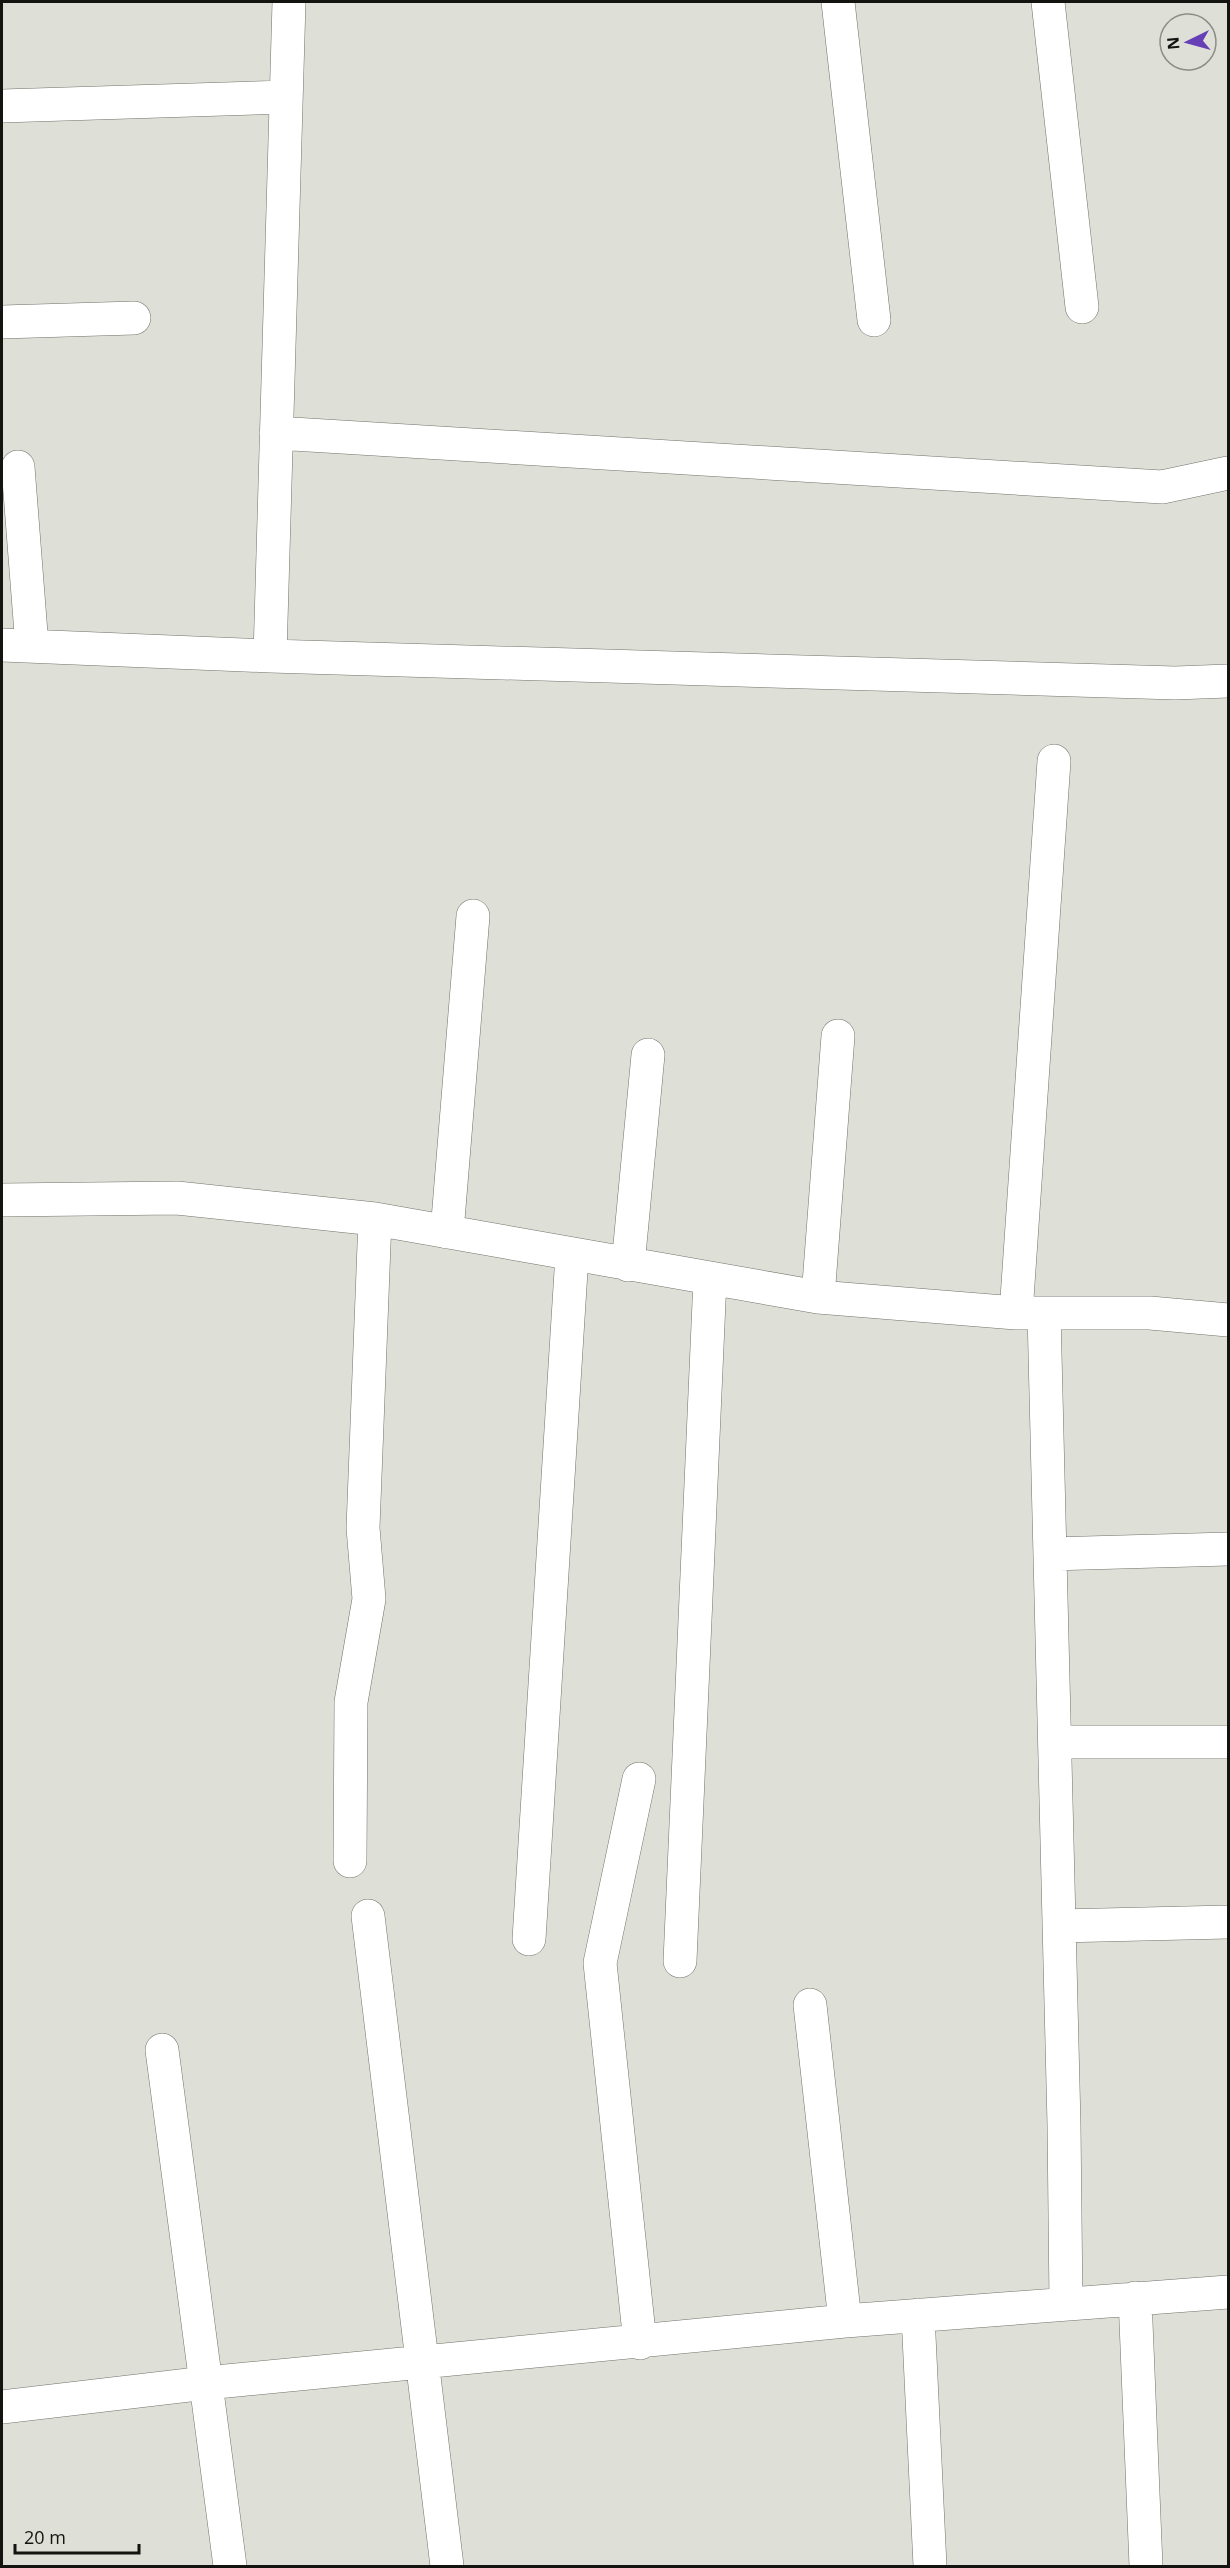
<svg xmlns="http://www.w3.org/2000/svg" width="1230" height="2568" viewBox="0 0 1230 2568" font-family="'Open Sans',sans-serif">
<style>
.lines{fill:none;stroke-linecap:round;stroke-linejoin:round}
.minor-casing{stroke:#72726b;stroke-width:34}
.minor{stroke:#fff;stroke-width:33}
</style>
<rect width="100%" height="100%" fill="#dedfd7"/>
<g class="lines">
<!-- minor casing -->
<g class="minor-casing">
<path id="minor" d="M838 2 874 320
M1048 2 1082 307
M2 106 286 97
M2 322 134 318
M276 433 1162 487 1228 473
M18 467 32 646
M2 645 270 656 1175 683 1228 681
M270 656 289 2
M2 1200 177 1198 375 1219 818 1297 1016 1313H1150L1228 1320
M447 1232 473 916
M628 1265 648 1055
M818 1297 838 1036
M1016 1313 1054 761
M1044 1313 1064 2125 1066 2303
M1050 1554 1228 1549
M1055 1742H1228
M639 1779 600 1963 640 2343
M350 1861 351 1702 369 1599 363 1528 375 1219
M368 1916 447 2566
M1059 1926 1228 1922
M529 1939 572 1255
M680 1961 710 1279
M810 2005 845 2321
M162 2050 230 2566
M1135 2298 1146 2566
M918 2315 930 2566
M2 2407 206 2383 845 2321 1228 2292"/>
</g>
<!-- minor -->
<use href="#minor" class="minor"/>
</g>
<!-- border -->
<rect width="1230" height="2568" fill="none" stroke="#131310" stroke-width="6"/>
<!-- north arrow -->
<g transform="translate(1188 42) rotate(265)"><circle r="28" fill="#dedfd7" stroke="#8d8d87" stroke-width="1.5"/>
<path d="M0-4.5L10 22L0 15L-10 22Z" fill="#663fb7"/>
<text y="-9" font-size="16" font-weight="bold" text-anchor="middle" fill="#131310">N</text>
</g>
<!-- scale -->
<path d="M15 2544v9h124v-9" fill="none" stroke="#131310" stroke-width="3"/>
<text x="24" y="2544" font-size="18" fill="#131310" stroke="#dedfd7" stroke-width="4.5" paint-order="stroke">20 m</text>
</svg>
